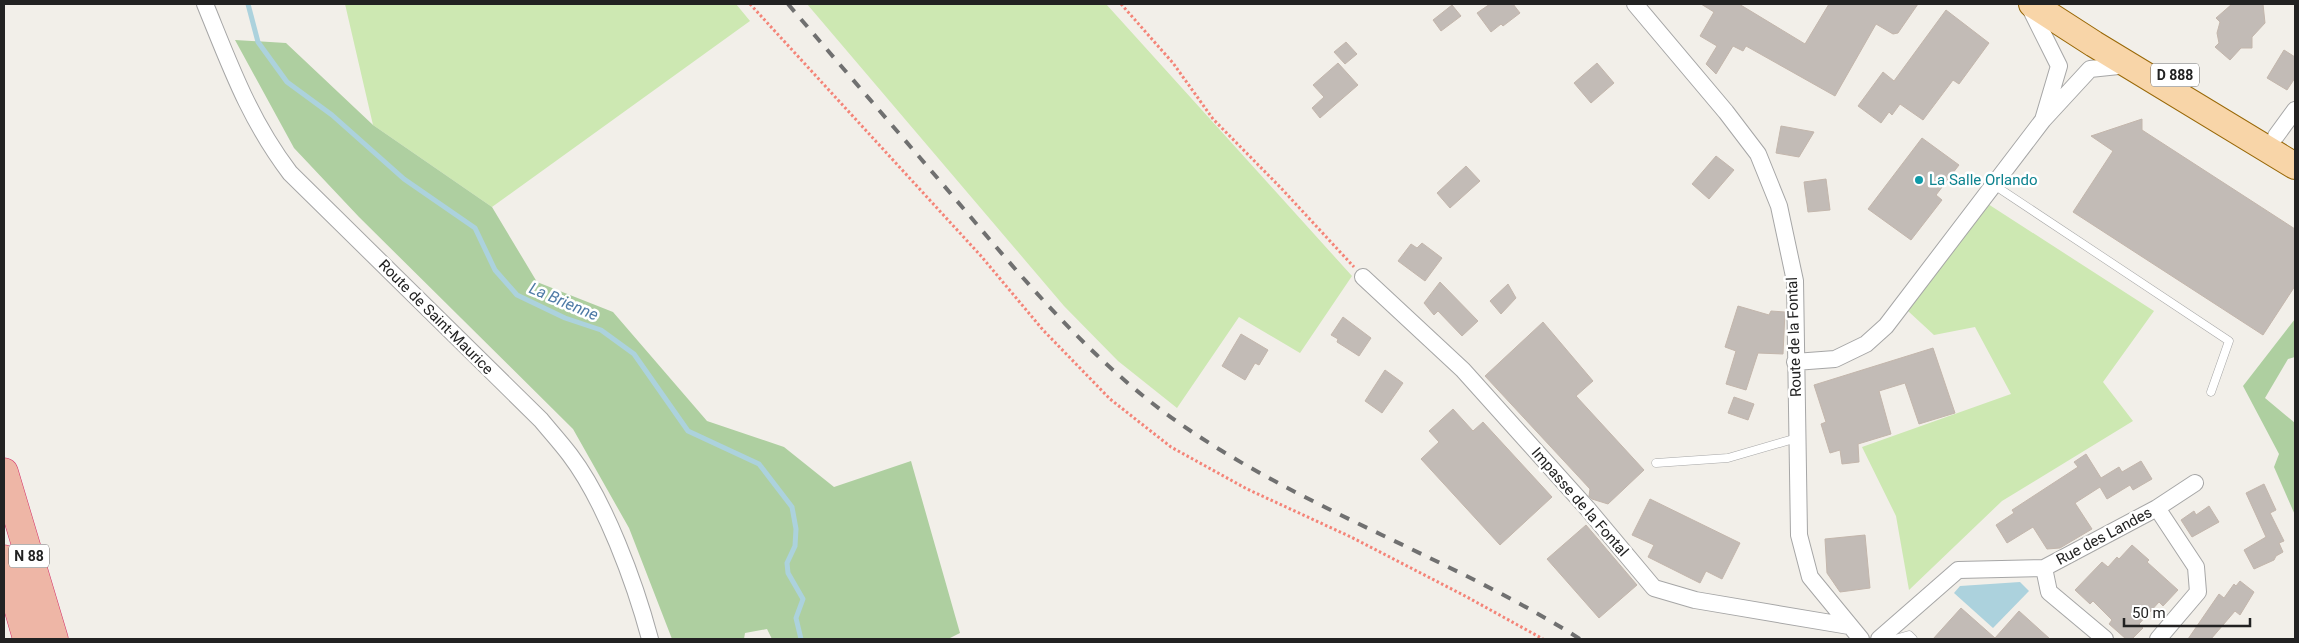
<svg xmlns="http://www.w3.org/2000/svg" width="2299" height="643" viewBox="0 0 2299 643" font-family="Roboto,sans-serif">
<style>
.grass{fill:#cde8b2}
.forest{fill:#aecfa0}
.water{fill:#acd2dd}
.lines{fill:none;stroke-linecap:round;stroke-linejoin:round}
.stream{stroke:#acd2dd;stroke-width:5}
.building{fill:#c2bbb6;stroke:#c3b6ac}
.service-casing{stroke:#a6a6a6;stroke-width:9}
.minor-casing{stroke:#a6a6a6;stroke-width:18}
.primary-casing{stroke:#996807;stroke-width:28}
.trunk-casing{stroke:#d4326a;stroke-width:29}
.path{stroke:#f48478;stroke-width:3;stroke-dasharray:2.5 2.5;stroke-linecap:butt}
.service{stroke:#fff;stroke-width:8}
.minor{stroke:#fff;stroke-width:16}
.primary{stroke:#f8d5a8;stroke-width:26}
.trunk{stroke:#eeb6a6;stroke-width:28}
.rail{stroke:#707070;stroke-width:4;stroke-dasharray:10 10;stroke-linecap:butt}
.culture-dot{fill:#0f9aa8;stroke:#fff;stroke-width:2}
.labels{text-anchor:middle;stroke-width:5;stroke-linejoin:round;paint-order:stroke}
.shield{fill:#fff;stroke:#646464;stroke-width:1}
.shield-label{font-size:14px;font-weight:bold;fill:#222}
.culture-label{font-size:15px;fill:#0d838f;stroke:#fff;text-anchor:start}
.street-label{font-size:15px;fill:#222;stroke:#fff}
.water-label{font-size:16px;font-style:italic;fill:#4e7aa6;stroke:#fff}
</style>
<rect width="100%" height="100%" fill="#f2efe9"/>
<!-- grass -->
<path class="grass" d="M345 4H736L750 21 492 207 373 125Z
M807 4H1106L1352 276 1300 353 1239 317 1177 408 1118 361 1064 306Z
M1988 204 2154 311 2103 382 2133 421 2002 501 1909 590 1896 516 1862 447 2011 394 1975 327 1934 335 1908 311Z"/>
<!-- forest -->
<path class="forest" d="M235 40 286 43 373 125 492 207 537 282 613 312 707 421 784 447 834 487 911 461 960 633 948 639H772L767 629 745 633 744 639H672L629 528 573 429 359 217 294 148Z
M2295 319V357L2288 359 2265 398 2295 423V515L2274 467 2279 454 2243 386Z"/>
<!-- water -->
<path class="water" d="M2020 582 2029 591 1993 628 1954 593 1960 586Z"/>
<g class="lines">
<!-- stream -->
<path class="stream" d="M248 4 258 42 287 82 332 115 404 179 475 228 495 270 517 295 565 318 601 330 634 354 688 431 759 464 792 507 796 529 795 546 787 563 788 573 803 599 796 618 801 639"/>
</g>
<!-- building -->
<path class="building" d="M1490 4H1513L1520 13 1503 26 1501 24 1491 32 1477 13Z
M1701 4H1739L1805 44 1829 4H1918L1898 33 1893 34 1876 24 1835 96 1746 46 1743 51 1733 46 1716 74 1706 64 1717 46 1700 36 1714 12Z
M2232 4H2263L2265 23 2252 37V48H2241L2230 60 2215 47 2219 43 2217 33 2220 22 2216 18Z
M1452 5 1461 16 1441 31 1433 20Z
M1946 10 1989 43 1959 84 1953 80 1923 120 1900 104 1892 115 1889 112 1881 123 1858 106 1883 72 1894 81Z
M1346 42 1357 54 1345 64 1334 52Z
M2284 50 2295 57V78L2287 90 2267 78Z
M1338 63 1358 85 1320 118 1312 108 1324 97 1313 85Z
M1597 63 1614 83 1591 103 1574 83Z
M2142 119V130L2295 229V286L2263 335 2073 212 2113 151 2091 136Z
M1781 126 1814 132 1799 157 1776 153Z
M1922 138 1959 165 1936 195 1942 200 1911 240 1868 209Z
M1716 156 1734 170 1709 199 1692 184Z
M1466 166 1480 181 1450 208 1437 193Z
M1826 179 1830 210 1808 212 1804 182Z
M1422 243 1442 258 1425 281 1398 261 1411 244 1417 248Z
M1440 282 1478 321 1462 336 1438 311 1434 315 1424 303Z
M1508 284 1516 298 1501 314 1490 301Z
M1738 306 1769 315 1771 311 1785 312 1783 354 1758 353 1746 390 1726 384 1736 351 1725 347Z
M1343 317 1371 338 1359 356 1337 342 1338 339 1331 335Z
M1543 322 1593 381 1576 396 1644 470 1608 504 1592 499 1589 496 1590 489 1485 376Z
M1241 334 1268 350 1259 365 1255 363 1245 380 1222 366Z
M1933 348 1955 413 1919 424 1905 383 1879 391 1891 434 1858 444 1859 462 1842 464 1840 450 1830 453 1821 424 1826 422 1814 385Z
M1385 370 1403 383 1382 413 1365 401Z
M1734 397 1754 404 1748 420 1728 413Z
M1453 409 1473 431 1483 422 1552 497 1500 545 1421 459 1439 442 1429 431Z
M2086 454 2101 478 2119 467 2122 472 2141 461 2152 479 2133 490 2130 485 2107 499 2100 487 2075 503 2092 529 2060 548 2047 549 2033 527 2007 543 1996 525 2014 513 2012 510 2078 467 2074 462Z
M2264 484 2276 510 2270 513 2284 541 2279 543 2283 552 2276 556 2274 560 2254 569 2244 550 2266 537 2246 493Z
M1650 499 1740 543 1722 579 1706 571 1700 583 1648 557 1654 545 1632 535Z
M2209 506 2219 522 2192 537 2181 520 2194 511 2196 515Z
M1586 525 1637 585 1599 618 1547 559Z
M1865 535 1870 588 1840 592 1827 573 1825 539Z
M2132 545 2149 560 2147 562 2178 590 2163 606 2159 602 2139 624 2143 628 2132 639H2126L2109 624 2112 620 2093 601 2090 604 2075 590 2102 562 2108 567 2117 557 2119 559Z
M2240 581 2254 592 2240 615 2235 611 2211 639H2188L2219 594 2224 598 2234 584 2236 586Z
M1961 608 1995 638 2019 611 2050 639H1933Z"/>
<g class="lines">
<!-- service casing -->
<g class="service-casing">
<path id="service" d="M1994 185 2229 341 2211 392
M1656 463 1728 458 1797 438
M1895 639 1909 635 1913 639"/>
</g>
<!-- minor casing -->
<g class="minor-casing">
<path id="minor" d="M205 4C230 65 249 119 290 173L541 420C550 431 561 443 570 455 605 501 635 583 650 639
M1635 4 1726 112 1758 154 1779 206 1795 281 1799 535 1810 577 1861 639
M2028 4 2059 66 2043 120 2090 69 2128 65
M2276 136 2295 110
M1363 277 1463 370 1587 508 1654 588 1695 600 1849 626
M1795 362 1835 359 1866 344 1886 326 2043 120
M2157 508 2195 483
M2044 568 2049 592 2105 639
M1879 639 1958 570 2044 568 2157 508 2196 567 2198 592 2158 639"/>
</g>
<!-- primary casing -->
<g class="primary-casing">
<path id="primary" d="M2032 4 2094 44 2295 166"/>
</g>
<!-- trunk casing -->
<g class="trunk-casing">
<path id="trunk" d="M4 472 54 639
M4 559 27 639"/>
</g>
<!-- path -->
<path class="path" d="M750 4 981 256 1043 330 1110 399 1171 447 1247 489 1351 537 1467 597 1543 639
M1121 4 1173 63 1213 119 1281 188 1354 267"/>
<!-- service -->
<use href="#service" class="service"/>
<!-- minor -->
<use href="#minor" class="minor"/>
<!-- primary -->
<use href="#primary" class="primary"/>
<!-- trunk -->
<use href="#trunk" class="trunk"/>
<!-- rail -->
<path class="rail" d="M788 4C846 72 905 140 963 208 1029 286 1095 364 1179 423 1304 510 1452 558 1580 639"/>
</g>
<!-- markers -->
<circle class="culture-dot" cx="1919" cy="180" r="5"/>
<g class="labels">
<!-- shield labels -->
<g class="shield">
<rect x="2151" y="63.5" width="48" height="23" rx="4"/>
<rect x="9" y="544.5" width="40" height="23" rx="4"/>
</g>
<g class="shield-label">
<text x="2175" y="80">D 888</text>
<text x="29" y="561">N 88</text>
</g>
<!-- culture labels -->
<g class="culture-label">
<text x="1929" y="185">La Salle Orlando</text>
</g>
<!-- street labels -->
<g class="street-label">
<text transform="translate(436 317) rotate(45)" y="5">Route de Saint-Maurice</text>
<text transform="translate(1794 337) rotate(-92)" y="5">Route de la Fontal</text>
<text transform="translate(1580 502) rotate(49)" y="5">Impasse de la Fontal</text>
<text transform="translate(2104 536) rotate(-28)" y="5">Rue des Landes</text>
</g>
<!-- water labels -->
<g class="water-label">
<text transform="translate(564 301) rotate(23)" y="6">La Brienne</text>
</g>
</g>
<!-- border -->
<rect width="2299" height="643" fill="none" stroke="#222222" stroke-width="10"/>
<!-- scale -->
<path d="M2124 618v8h126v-8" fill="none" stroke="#222222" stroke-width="2.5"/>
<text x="2132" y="618" font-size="15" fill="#222222" stroke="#ffffff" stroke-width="4" paint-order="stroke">50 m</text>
</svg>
